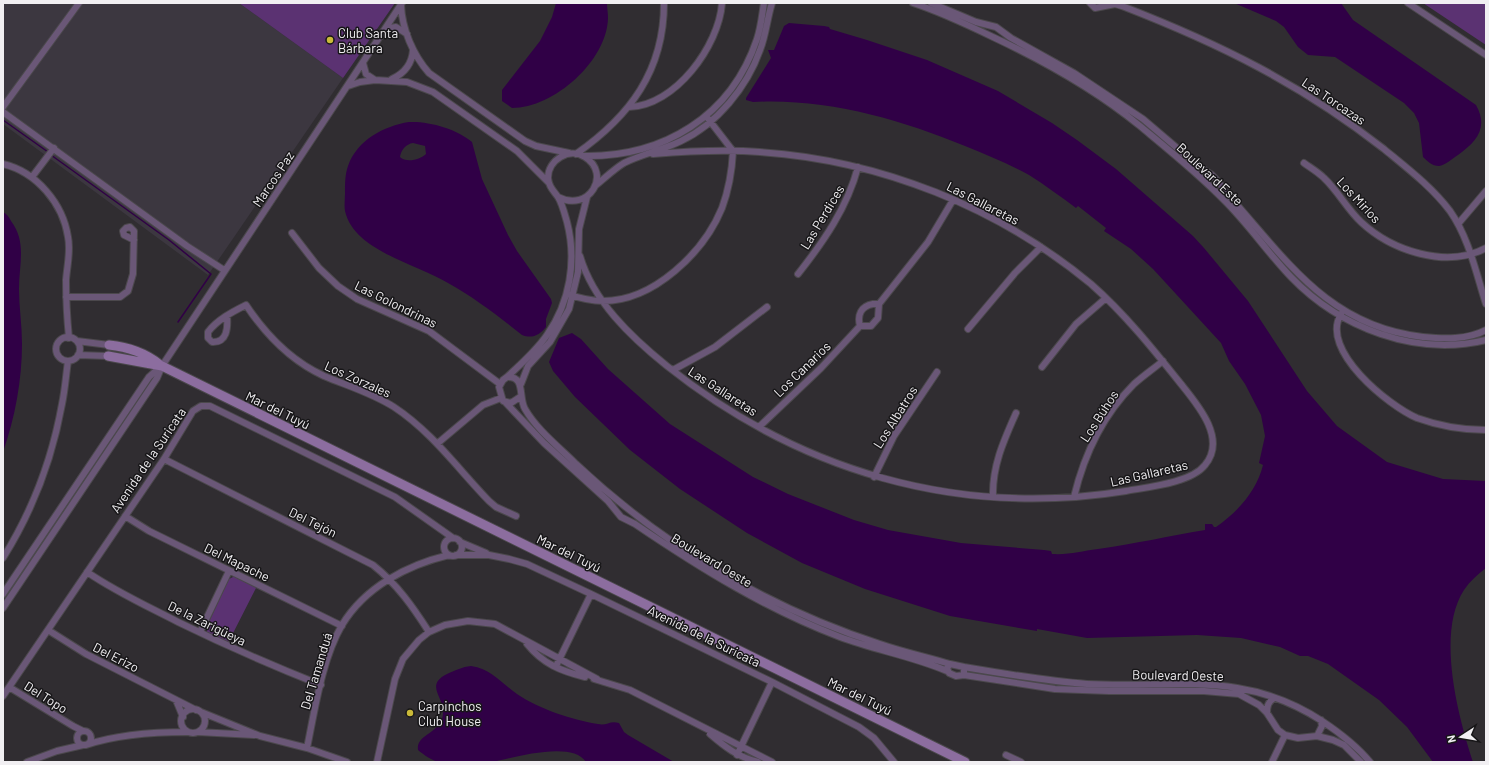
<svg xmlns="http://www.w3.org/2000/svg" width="1489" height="765" viewBox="0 0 1489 765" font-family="Barlow,sans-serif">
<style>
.built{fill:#3c3740}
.green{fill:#5b3272}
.water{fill:#300046;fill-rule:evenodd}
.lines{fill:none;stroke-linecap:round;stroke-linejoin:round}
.stream{stroke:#300046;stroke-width:1.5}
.street-casing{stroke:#4b484c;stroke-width:8}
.secondary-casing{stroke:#4b484c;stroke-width:11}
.street{stroke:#6a5777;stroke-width:6}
.secondary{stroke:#8c6d9f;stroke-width:9}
.poi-dot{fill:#cbba39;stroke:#171618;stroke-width:1.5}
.labels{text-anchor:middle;stroke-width:3;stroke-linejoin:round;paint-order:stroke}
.poi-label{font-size:13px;fill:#f1eff2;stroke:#171618;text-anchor:start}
.street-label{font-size:13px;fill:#f1eff2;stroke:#171618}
</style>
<rect width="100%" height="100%" fill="#302d31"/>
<!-- built -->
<path class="built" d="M3 3H239L343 78 208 275 3 124Z"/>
<!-- green -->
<path class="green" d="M239 3H395L343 78Z
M1423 3H1486V45Z
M235 576 257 586 228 643 209 635 207 632V626L229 579Z"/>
<!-- water -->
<path class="water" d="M556 3H607C607 8 608 13 608 18 607 61 554 108 512 108L502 101V90L540 41 552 17Z
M1234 3H1341L1353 20 1476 105C1489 128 1476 142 1458 155 1452 159 1445 165 1439 166 1432 166 1427 161 1423 157L1419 123 1414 113 1404 103 1335 57 1308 55 1298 47 1284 27 1276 21Z
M789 23 824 26 829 27 830 29 867 40 927 60 998 91 1052 123 1077 140 1116 169 1193 236 1204 248 1248 301 1307 391 1337 426 1387 462 1443 479 1486 481V568C1478 574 1470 581 1464 590 1436 633 1458 716 1473 762H1433L1407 727 1379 700 1328 664 1308 656H1300L1280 647 1241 638 1197 635 1087 638 1037 629V631L950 616 865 589 802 563 747 533 680 489 630 450 575 397 553 371 549 362 559 338 572 333 581 339 608 369 670 424 753 477 788 494 854 520 888 530 961 543 1044 550 1051 551 1052 554C1070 555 1081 551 1098 549 1134 544 1169 536 1205 530V524H1212L1214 527H1216C1238 512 1257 490 1263 465L1259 463 1265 436 1261 415 1245 384 1229 361 1221 343 1153 269 1131 249 1104 231 1106 228 1078 206 1076 208C1061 197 1045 185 1029 175 1009 164 987 155 965 146 899 119 826 98 753 102L746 100V98L771 58 768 50H774L784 26Z
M409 122C429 121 457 129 472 142L482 179 508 235 517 251 551 299 552 303 546 319V327C540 335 532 339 522 335 498 316 475 298 448 283 417 264 354 251 345 211 344 205 345 199 345 193 345 183 345 175 348 166 357 140 384 126 409 122ZM413 143 425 146 426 154C420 160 406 163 400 157 401 150 406 144 413 143Z
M3 212C7 214 9 217 11 221 27 242 19 264 19 289 19 307 22 325 22 344 22 380 15 418 3 452Z
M471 666C492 669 501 683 517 694 539 709 573 720 598 724 607 726 610 720 619 723L624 732 628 735 674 762H586C572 740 513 758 492 762 482 764 450 764 440 762 432 761 424 755 418 750 416 736 435 734 441 721 451 700 421 687 447 674 456 670 462 667 471 666Z"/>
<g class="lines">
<!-- stream -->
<path class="stream" d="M3 120 48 152
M51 155 169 240 211 274 178 322"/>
<!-- street casing -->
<g class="street-casing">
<path id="street" d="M913 3C941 12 968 25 995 38 1046 62 1096 90 1140 126 1169 150 1199 174 1225 201 1249 225 1268 253 1291 277 1340 328 1416 357 1486 340
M931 3 976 22 996 27 1011 38 1074 73 1143 119 1197 165 1212 175C1219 182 1225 191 1231 198 1288 262 1330 327 1423 337 1444 339 1467 340 1486 330
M1090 3 1095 8 1115 4 1122 6C1220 44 1301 84 1384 149 1407 168 1432 187 1450 211 1469 238 1476 273 1486 304
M1408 3 1486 55
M401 5C402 29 413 55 429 73L525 141 536 146 569 153
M385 29 396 27 407 34
M363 63 366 74 375 80 407 82 433 92 517 151 549 183
M392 79C405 73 412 64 413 50
M348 86 360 82 375 80
M3 107 79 3
M629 107C675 106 719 46 722 3
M3 112 187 246 224 270
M576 154C630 116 664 71 664 3
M584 156C663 157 731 117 757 39 761 27 762 15 764 3
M1304 163C1311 168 1318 172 1324 178 1338 191 1347 209 1361 222 1392 251 1447 269 1486 248
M3 164C37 172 63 204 68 237 71 251 67 266 66 280 66 299 67 318 69 338
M32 177 54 148
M595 186C605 178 614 169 624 163 642 154 663 150 681 141 717 124 747 87 760 50 766 35 767 19 772 3
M1458 224 1486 191
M292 233 319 268 338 286 357 299 429 331 500 384
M580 256C593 301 631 337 667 366 799 471 957 518 1126 491 1148 487 1191 483 1205 465 1227 439 1198 405 1181 384 1153 349 1125 314 1091 284 998 207 880 160 760 152 724 149 689 151 653 154
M798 274C824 241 847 208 858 167
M567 294C579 298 591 301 603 301 654 301 704 252 722 208 729 189 732 171 733 151L706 116
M66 297H120L128 291 133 274 134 231 130 227 126 228 123 231 124 235 134 240
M873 304H879L878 318 871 326H860C857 315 861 306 873 304Z
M879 304 928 242 953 200
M1341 314C1319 350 1389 406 1417 418 1439 426 1463 430 1486 430
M227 316C228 328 227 343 212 342L208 338V332C217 320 232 312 246 305 266 335 291 361 324 376 348 386 372 393 394 407 432 432 458 469 489 501L496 507 516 516
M968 329 1015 273 1041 247
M56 349a12 12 0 1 1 24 0a12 12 0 1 1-24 0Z
M77 341 109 345
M78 355 108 356
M1042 367 1076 324 1106 298
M673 370 715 347 767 307
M507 377C521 364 536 351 547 335 570 302 577 261 567 222 565 215 562 203 558 197 553 190 549 187 548 178 548 160 569 147 585 157 612 174 589 213 558 197
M521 384 528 366 550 342 569 309 578 272 579 229 587 197
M520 397 511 403 503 401 499 387 503 380 507 377C526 376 518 397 525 409 537 430 559 447 576 464 662 545 768 608 880 644 903 652 927 657 950 664
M506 403 544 443 608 501 621 517 635 524C700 568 766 609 840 637 875 650 912 656 947 671
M759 427 821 368 860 326
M438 443 483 405 501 398
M164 459 373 565C397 584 413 607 429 632
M874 477 894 436 937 372
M993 497C992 466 1004 440 1016 413
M1074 497C1084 455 1103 415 1134 384 1143 376 1153 369 1163 361
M125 516 149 531 342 626
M444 547a9 9 0 1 1 18 0a9 9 0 1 1-18 0Z
M460 542 486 553
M456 555H489L509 559 527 564 591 594 772 682 859 727 874 738 894 762
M3 558C33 510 52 460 62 404 65 390 66 375 68 361
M87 572C116 592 147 606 178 622 225 645 273 666 321 685
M3 594 149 377 160 367
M3 608 157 378 162 366 402 3
M48 630 86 654 196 710
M200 632 229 571
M527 644C543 664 561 671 585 677
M557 664 591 594
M964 667C1005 674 1046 681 1087 684 1176 689 1242 669 1322 721 1340 733 1356 745 1370 762
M964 675V667L950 664 947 668 949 673 956 676 964 675 1055 689 1109 691H1204L1239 694 1259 705 1267 713 1278 730 1285 735 1298 738 1317 736 1333 740 1344 745 1361 762
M594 679 630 690 772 762
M9 687 73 726 83 731
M3 696 164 459 193 411 201 406H210L395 497 453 538
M176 700 183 717
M181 721a12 12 0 1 1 24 0a12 12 0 1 1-24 0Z
M201 712 260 736 307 748 347 762
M1267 713C1267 706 1268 702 1274 698
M77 738a7 7 0 1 1 14 0a7 7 0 1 1-14 0Z
M198 732 254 735
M710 734C725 747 738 757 758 762
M1317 736 1322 726 1321 720
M86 745C118 734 155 732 188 732
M307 748C315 709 322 659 342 625 365 587 407 565 449 555
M737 755 772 682
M1006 755 1021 762
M27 762 57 751 83 745
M377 762 395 679 403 659 419 640 429 632 445 625 468 621 495 624 597 679
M1272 762 1285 735"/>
</g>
<!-- secondary casing -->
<g class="secondary-casing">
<path id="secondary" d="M109 345C128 347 144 352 159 364
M108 356 162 366 965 762"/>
</g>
<!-- street -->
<use href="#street" class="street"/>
<!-- secondary -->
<use href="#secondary" class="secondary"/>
</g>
<!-- markers -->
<g class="poi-dot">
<circle cx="330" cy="40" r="4"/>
<circle cx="410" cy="713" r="4"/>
</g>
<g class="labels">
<!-- poi labels -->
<g class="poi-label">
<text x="338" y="38">Club Santa<tspan x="338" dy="15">Bárbara</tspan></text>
<text x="418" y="711">Carpinchos<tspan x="418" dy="15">Club House</tspan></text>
</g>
<!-- street labels -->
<g class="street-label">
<text transform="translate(1334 101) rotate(34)" y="5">Las Torcazas</text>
<text transform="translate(1210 174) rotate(43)" y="5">Boulevard Este</text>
<text transform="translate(273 179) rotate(-56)" y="5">Marcos Paz</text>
<text transform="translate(1359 200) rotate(47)" y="5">Los Mirlos</text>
<text transform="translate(983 203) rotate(27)" y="5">Las Gallaretas</text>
<text transform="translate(822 217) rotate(-59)" y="5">Las Perdices</text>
<text transform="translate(396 304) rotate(26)" y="5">Las Golondrinas</text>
<text transform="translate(802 369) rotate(-44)" y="5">Los Canarios</text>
<text transform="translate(358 379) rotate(24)" y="5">Los Zorzales</text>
<text transform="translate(723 391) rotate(33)" y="5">Las Gallaretas</text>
<text transform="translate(278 410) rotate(26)" y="5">Mar del Tuyú</text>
<text transform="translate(1099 416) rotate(-57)" y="5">Los Búhos</text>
<text transform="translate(895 417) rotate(-58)" y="5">Los Albatros</text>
<text transform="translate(148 460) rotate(-56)" y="5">Avenida de la Suricata</text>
<text transform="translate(1149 473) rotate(-13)" y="5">Las Gallaretas</text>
<text transform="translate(313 522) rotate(26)" y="5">Del Tejón</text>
<text transform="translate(569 553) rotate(26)" y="5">Mar del Tuyú</text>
<text transform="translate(712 560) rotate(31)" y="5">Boulevard Oeste</text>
<text transform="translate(237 562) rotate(26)" y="5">Del Mapache</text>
<text transform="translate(207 623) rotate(26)" y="5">De la Zarigüeya</text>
<text transform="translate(704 636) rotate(26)" y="5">Avenida de la Suricata</text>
<text transform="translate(116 657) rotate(27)" y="5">Del Erizo</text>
<text transform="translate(316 671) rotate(-73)" y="5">Del Tamanduá</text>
<text transform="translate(1178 675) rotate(1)" y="5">Boulevard Oeste</text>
<text transform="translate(860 696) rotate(26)" y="5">Mar del Tuyú</text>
<text transform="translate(46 697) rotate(32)" y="5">Del Topo</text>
</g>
</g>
<!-- border -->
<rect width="1489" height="765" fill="none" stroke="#f1eff2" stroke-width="8"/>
<!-- north arrow -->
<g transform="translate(1461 737) rotate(258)" stroke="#171618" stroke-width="3" paint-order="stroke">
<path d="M0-3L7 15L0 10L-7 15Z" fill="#f1eff2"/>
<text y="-6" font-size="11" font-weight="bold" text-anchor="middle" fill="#f1eff2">N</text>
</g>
</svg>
